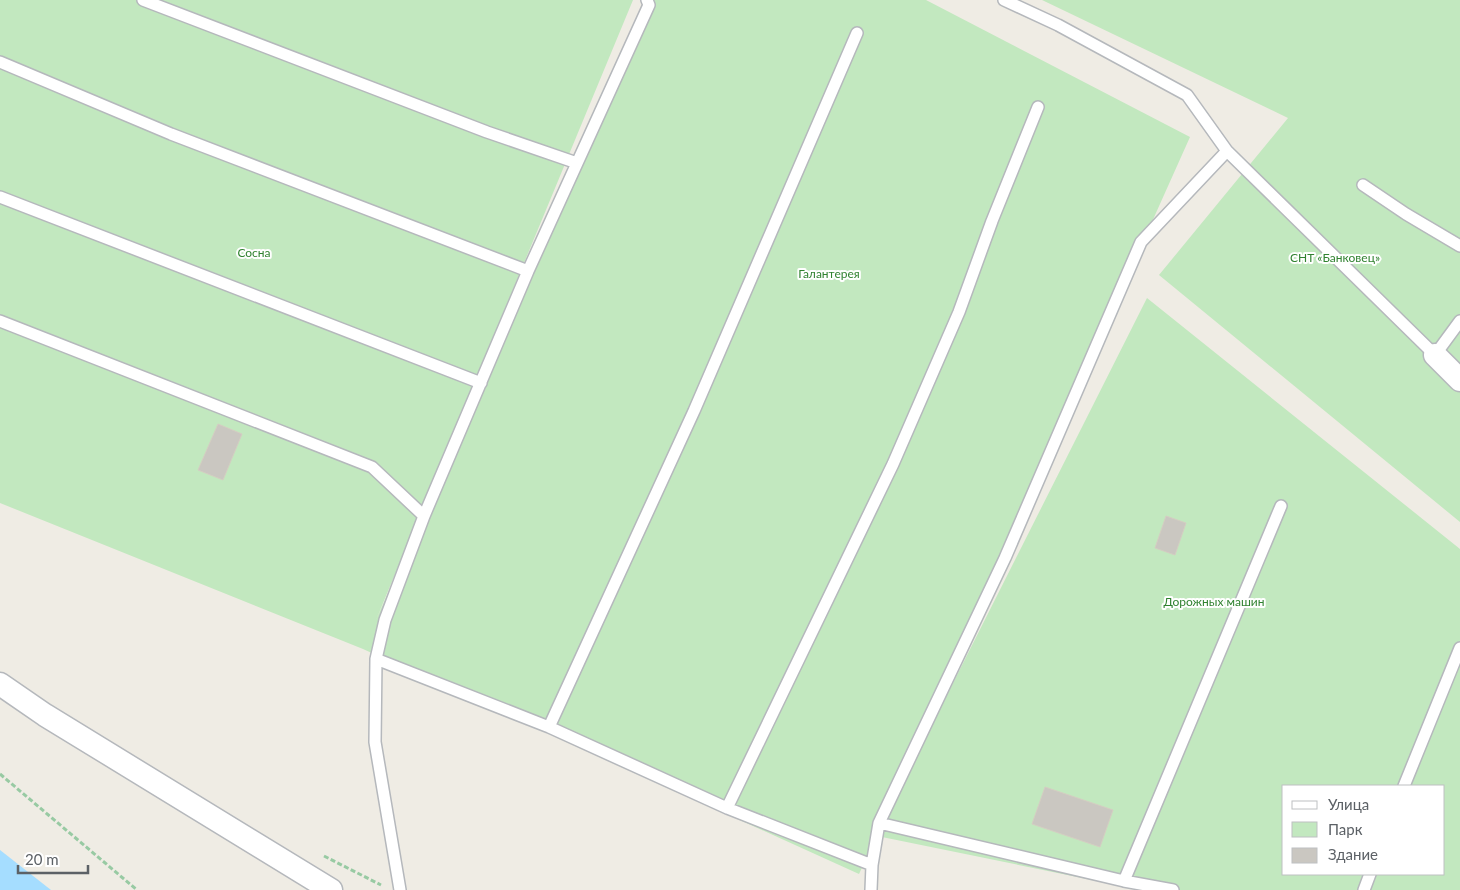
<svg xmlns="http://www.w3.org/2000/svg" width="1460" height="890" viewBox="0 0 1460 890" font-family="Lato,sans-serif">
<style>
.green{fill:#c2e8bf;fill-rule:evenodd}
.water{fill:#a5ddff}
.building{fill:#cac7c1;stroke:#d4cec2}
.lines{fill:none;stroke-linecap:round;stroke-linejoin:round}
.service-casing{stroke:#b5b8bc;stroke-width:14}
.minor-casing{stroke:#b5b8bc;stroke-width:25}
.path{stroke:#98caa3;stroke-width:3;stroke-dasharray:5 2.5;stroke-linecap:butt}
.service{stroke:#fff;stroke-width:11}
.minor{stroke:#fff;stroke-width:22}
.labels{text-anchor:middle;stroke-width:4;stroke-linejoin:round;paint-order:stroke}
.park-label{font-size:12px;fill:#308230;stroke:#fff}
</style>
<rect width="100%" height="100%" fill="#efece4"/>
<!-- green -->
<path class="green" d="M0 0H633L376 620 651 0H926L1190 137 884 820 1147 298 1460 549V890H1141L877 836 859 874 363 649 0 503ZM1284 786H1444V874H1284Z
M1042 0H1460V522L1159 275 1288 118Z"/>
<!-- water -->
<path class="water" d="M0 850 51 890H0Z"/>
<!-- building -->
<path class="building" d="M218 424 242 434 223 480 198 470Z
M1166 516 1186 523 1175 555 1155 548Z
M1045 787 1113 810 1100 847 1032 824Z"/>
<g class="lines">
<!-- service casing -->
<g class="service-casing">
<path id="service" d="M143 0 487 132 577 163
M1004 0 1058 25 1187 95 1227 151 1435 355 1460 321
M0 62 171 134 528 271
M1363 185 1406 214 1460 246
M0 197 481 383
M0 321 372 467 424 516
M376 659 549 727 727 808 872 865
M549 727 694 411 857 33
M1404 786 1460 648
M727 808 893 464 959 312 992 221 1038 107
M879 823 1124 881 1173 890
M1124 881 1281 506
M400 890 375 742 376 659 385 620 424 516 528 271 649 5 647 0
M871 890 872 865 879 823 1005 558 1141 242 1227 151
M1364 890 1370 874"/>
</g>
<!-- minor casing -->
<g class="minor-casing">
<path id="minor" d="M1435 355 1460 380
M0 684 45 715 331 890"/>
</g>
<!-- path -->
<path class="path" d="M0 774 137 890
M324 856 381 885"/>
<!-- service -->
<use href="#service" class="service"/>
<!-- minor -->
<use href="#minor" class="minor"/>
</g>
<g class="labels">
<!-- park labels -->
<g class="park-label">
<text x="254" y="257">Сосна</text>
<text x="1335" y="262">СНТ «Банковец»</text>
<text x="829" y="278">Галантерея</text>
<text x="1214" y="606">Дорожных машин</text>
</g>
</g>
<!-- legend -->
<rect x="1282" y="785" width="162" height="90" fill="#ffffff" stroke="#bec0c2"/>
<rect x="1292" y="801" width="25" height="8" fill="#ffffff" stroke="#bec0c2"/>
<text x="1328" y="810" font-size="15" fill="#5c6166">Улица</text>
<rect x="1292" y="822" width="25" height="15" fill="#c2e8bf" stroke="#bec0c2"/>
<text x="1328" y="835" font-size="15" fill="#5c6166">Парк</text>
<rect x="1292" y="848" width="25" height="15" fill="#cac7c1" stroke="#bec0c2"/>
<text x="1328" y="860" font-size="15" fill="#5c6166">Здание</text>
<!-- scale -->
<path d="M18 865v8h70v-8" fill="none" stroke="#5c6166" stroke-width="2.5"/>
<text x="25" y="865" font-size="15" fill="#5c6166" stroke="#ffffff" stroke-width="4" paint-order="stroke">20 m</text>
</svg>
